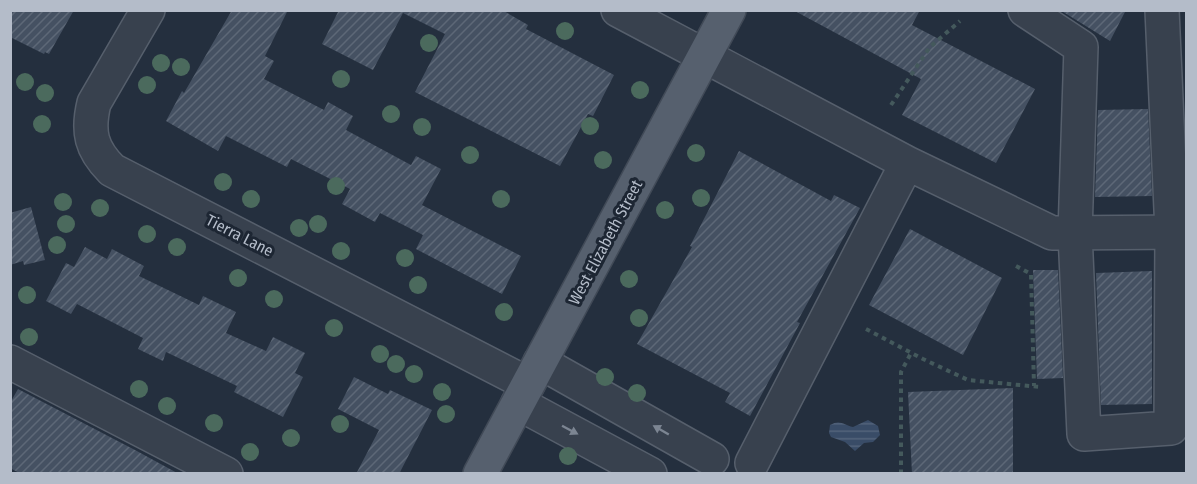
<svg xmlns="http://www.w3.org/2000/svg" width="1197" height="484" viewBox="0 0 1197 484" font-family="'Fira Sans Condensed',sans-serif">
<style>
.water{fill:url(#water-rules)}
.building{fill:url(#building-hatch)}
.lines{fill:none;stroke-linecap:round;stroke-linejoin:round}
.minor-casing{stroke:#565f6c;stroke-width:36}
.major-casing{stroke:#414a57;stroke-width:36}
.path{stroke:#44595c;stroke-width:4;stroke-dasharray:4.5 4.5;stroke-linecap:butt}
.minor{stroke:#38414e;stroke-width:33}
.major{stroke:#56606e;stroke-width:33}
.tree{fill:#4b6a5d}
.oneway{fill:#7c8592}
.labels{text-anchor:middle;stroke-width:6;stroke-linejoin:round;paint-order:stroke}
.street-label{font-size:16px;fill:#b4bcc9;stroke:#1d2633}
</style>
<defs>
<pattern id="water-rules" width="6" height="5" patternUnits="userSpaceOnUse" patternTransform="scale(1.5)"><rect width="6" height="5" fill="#394c67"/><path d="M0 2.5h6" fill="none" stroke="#53647b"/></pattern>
<pattern id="building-hatch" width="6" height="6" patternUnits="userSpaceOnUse" patternTransform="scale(1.5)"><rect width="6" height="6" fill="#455162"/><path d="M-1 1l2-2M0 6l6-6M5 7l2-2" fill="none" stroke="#5d6877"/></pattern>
</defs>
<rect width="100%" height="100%" fill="#242f3e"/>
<!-- water -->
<path class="water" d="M868 420 878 426 880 435 873 442 864 443 855 451 845 442 831 437 829 433 830 425C840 419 844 425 853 427Z"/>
<!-- building -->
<path class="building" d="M10 10H74L49 54 45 52 44 54 10 37Z
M232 10H288L265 56 274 61 264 79 324 110 328 102 353 116 346 130 411 165 416 156 441 169 422 205 521 256 502 294 416 249 423 235 380 213 375 222 342 204 350 189 291 159 287 167 226 136 218 151 166 121 182 91 184 93Z
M339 10H502L528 25 526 29 614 75 593 116 588 114 560 166 415 92 445 34 403 13 373 70 322 44Z
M793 10H920L912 25 1035 89 996 163 902 115 921 79Z
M1060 10H1126L1110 41Z
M1148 109 1152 196 1095 197 1098 110Z
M739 151 831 201 834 195 860 208 797 322 800 323 750 416 725 402 730 393 637 344 692 247 690 246Z
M31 207 45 260 24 265 23 261 10 265V213Z
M910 229 1002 278 963 355 869 305Z
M85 247 107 259 112 249 144 266 139 276 199 305 203 296 236 312 226 333 266 351 273 337 305 353 295 373 303 377 283 417 234 392 237 386 166 352 163 361 138 349 143 338 77 304 71 314 46 301 66 263 74 267Z
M1033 270H1058L1063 378 1037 379Z
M1152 271V404L1101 405 1096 273Z
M354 377 388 394 390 390 432 410 399 474H356L379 430 338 409Z
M1013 388V474H912L908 392Z
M18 389 135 450 179 474H21L10 468V403Z"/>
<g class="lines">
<!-- minor casing -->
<g class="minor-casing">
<path id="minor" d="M148 10 94 103C87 132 91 149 112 170L528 384
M618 10 907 163 752 463
M1025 10 1081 47 1075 233 1084 434 1171 428 1172 232 1162 10
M907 163 1052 233 1186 232
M10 362 226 474
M540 362 712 459
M518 403 650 474"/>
</g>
<!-- major casing -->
<g class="major-casing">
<path id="major" d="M480 474 729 10"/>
</g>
<!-- path -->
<path class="path" d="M891 105 930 47 960 21
M1016 266 1031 274 1034 386
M866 329 923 359 968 380 1040 387
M901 474V372L911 353"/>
<!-- minor -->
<use href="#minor" class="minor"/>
<!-- major -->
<use href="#major" class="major"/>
</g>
<!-- trees -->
<g class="tree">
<circle cx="565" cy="31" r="9"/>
<circle cx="429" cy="43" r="9"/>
<circle cx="161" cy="63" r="9"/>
<circle cx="181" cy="67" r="9"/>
<circle cx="341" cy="79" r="9"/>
<circle cx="25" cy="82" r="9"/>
<circle cx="147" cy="85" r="9"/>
<circle cx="640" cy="90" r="9"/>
<circle cx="45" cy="93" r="9"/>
<circle cx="391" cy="114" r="9"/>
<circle cx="42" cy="124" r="9"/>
<circle cx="590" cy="126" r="9"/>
<circle cx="422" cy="127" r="9"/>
<circle cx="696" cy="153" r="9"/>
<circle cx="470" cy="155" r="9"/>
<circle cx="603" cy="160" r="9"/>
<circle cx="223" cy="182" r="9"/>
<circle cx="336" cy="186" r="9"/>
<circle cx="701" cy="198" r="9"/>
<circle cx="251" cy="199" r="9"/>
<circle cx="501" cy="199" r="9"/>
<circle cx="63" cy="202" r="9"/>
<circle cx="100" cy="208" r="9"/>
<circle cx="665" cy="210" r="9"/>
<circle cx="66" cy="224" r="9"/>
<circle cx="318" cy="224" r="9"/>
<circle cx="299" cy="228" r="9"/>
<circle cx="147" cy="234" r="9"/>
<circle cx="57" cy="245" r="9"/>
<circle cx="177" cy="247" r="9"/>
<circle cx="341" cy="251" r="9"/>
<circle cx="405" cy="258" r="9"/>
<circle cx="238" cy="278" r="9"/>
<circle cx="629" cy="279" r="9"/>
<circle cx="418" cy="285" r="9"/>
<circle cx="27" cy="295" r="9"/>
<circle cx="274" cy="299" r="9"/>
<circle cx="504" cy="312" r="9"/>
<circle cx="639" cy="318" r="9"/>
<circle cx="334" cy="328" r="9"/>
<circle cx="29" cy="337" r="9"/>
<circle cx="380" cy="354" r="9"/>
<circle cx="396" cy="364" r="9"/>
<circle cx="414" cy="374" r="9"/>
<circle cx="605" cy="377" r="9"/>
<circle cx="139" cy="389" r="9"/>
<circle cx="442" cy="392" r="9"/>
<circle cx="637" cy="393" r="9"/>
<circle cx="167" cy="406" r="9"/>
<circle cx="446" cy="414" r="9"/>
<circle cx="214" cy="423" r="9"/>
<circle cx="340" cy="424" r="9"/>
<circle cx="291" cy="438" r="9"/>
<circle cx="250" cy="452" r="9"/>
<circle cx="568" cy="456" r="9"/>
</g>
<!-- one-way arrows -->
<defs><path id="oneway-solid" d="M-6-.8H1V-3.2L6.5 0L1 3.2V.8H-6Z" transform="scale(1.5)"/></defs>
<g class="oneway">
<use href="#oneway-solid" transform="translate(570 430) rotate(28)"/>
<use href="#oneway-solid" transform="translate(661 430) rotate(-150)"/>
</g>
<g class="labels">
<!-- street labels -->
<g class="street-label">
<text transform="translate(240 235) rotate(27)" y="6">Tierra Lane</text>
<text transform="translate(605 242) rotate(-62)" y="6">West Elizabeth Street</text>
</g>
</g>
<!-- border -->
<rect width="1197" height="484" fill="none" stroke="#b4bcc9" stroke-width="24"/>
</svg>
